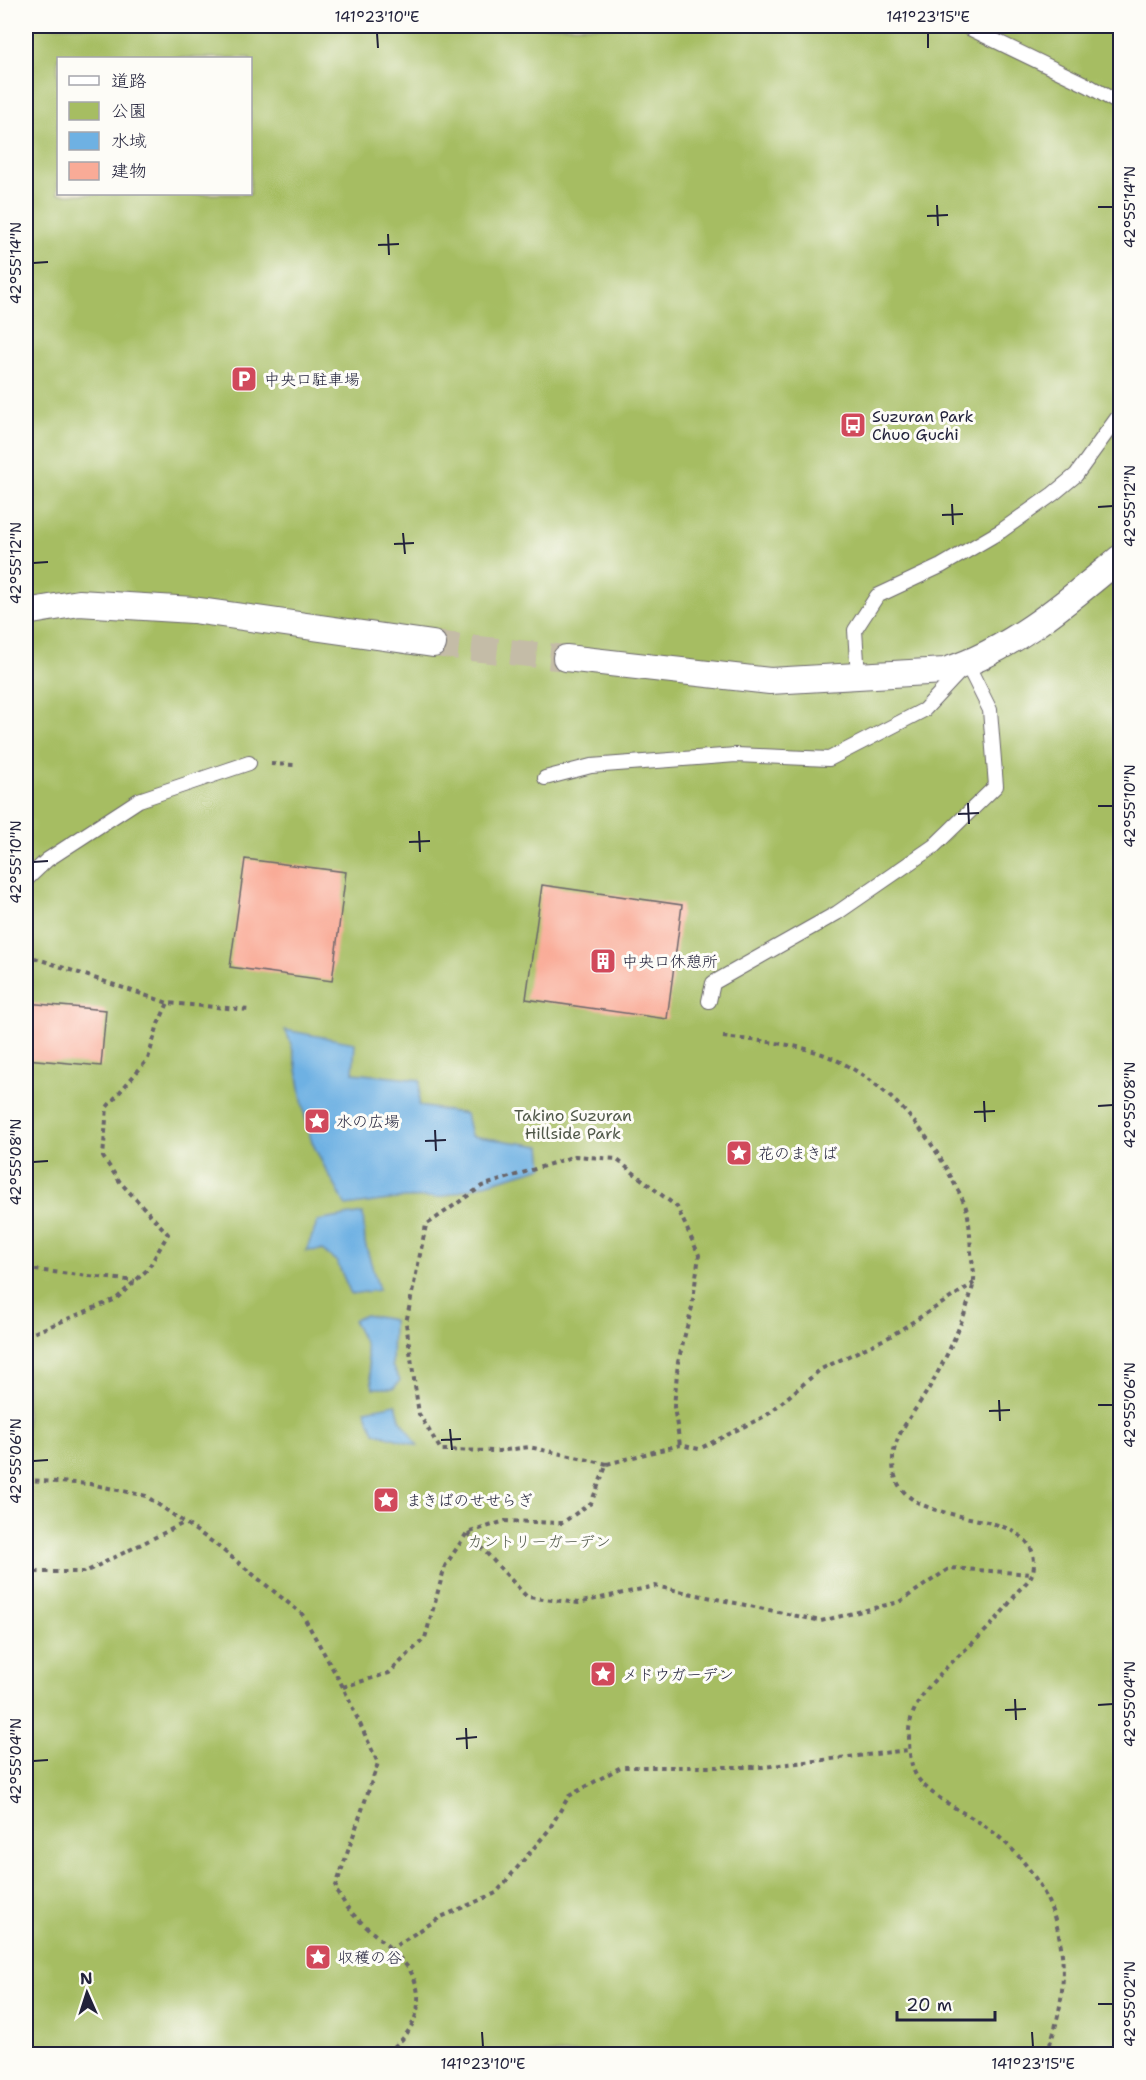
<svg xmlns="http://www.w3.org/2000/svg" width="1146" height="2080" viewBox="0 0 1146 2080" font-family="'Shantell Sans','Klee One',sans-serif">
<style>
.green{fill:#a6bd62;stroke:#64704e;stroke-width:1.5;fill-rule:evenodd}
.water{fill:#6eb1e3;stroke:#486a8f;stroke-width:1.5}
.building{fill:#f9ab97}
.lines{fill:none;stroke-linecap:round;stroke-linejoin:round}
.street-tunnel{stroke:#c4bca7;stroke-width:26;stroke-dasharray:26 13;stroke-linecap:butt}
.lane-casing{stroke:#69656a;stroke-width:16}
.street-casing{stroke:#69656a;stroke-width:28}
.path{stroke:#69656a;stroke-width:4;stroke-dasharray:4.5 4.5;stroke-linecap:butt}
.lane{stroke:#fff;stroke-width:14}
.street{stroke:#fff;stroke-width:26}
.ticks{fill:none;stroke:#22223b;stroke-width:2}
.labels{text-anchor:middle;stroke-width:6;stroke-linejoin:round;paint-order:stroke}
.poi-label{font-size:16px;fill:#22223b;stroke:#fdfcf7;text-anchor:start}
.park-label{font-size:16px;fill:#505849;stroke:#fdfcf7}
.neatline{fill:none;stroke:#22223b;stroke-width:2}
.ticks-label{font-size:15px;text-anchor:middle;fill:#22223b}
</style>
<rect width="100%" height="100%" fill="#fdfcf7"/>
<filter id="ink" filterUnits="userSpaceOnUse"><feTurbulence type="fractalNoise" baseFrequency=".0167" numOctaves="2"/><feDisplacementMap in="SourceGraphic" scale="12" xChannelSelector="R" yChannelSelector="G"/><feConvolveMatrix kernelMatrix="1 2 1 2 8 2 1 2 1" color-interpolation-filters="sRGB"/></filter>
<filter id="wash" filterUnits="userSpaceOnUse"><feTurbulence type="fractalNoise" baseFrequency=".008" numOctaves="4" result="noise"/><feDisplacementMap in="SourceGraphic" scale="24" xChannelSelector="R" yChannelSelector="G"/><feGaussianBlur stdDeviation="1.35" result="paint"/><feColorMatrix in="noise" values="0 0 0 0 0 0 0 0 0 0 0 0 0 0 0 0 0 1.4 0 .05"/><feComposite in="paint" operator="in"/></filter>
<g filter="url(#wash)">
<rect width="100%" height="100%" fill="#ece2c2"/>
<!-- green -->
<path class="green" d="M26 26H1120V2054H26ZM58 58H250V194H58Z"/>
<!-- water -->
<path class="water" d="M285 1030 355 1043 353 1073 420 1080 419 1106 466 1114 471 1136 541 1146 543 1167 441 1197 403 1198 346 1206C335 1184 320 1162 311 1139 299 1106 300 1057 285 1030Z
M363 1213 365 1243 379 1290 351 1294 337 1262 322 1250 306 1251 318 1221Z
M365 1315 393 1320 392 1366 400 1380 394 1388H373L365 1344 353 1320Z
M396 1404 400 1419 418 1446 374 1432 365 1410Z"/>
<g id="blocks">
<!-- building -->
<path class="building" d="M245 859 346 872 332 981 230 967Z
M542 885 682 905 667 1019 526 999Z
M26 1003 106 1010 101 1066 26 1059Z"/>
</g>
</g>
<g filter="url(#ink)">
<use href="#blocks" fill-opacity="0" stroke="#69656a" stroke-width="1.5"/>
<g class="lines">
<!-- street-tunnel -->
<path class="street-tunnel" d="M433 644 566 658"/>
<!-- lane casing -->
<g class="lane-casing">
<path id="lane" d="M965 26 1089 86 1120 104
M858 677 855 630 877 596 941 566 1001 531 1053 494 1076 475 1120 414
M545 778 591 766 736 755 829 759 924 710 967 664 990 710 996 786 934 846 837 913 713 983 709 1001
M26 880 47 860 139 800 249 763"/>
</g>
<!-- street casing -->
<g class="street-casing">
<path id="street" d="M26 612 79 603 193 610 433 644
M566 658 770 681 945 671C1012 650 1067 602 1120 558"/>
</g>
<!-- path -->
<path class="path" d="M271 764 294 765
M26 955 168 1003 250 1010
M723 1037C758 1041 799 1043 832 1058 885 1082 926 1128 952 1179 957 1189 964 1200 967 1211 970 1224 970 1239 971 1252 972 1263 976 1276 973 1286 964 1321 947 1357 929 1388 916 1411 892 1435 893 1462 894 1535 1018 1501 1033 1554 1034 1559 1035 1568 1032 1574 1030 1580 1023 1586 1019 1590 1011 1601 1002 1613 993 1623 966 1653 906 1692 909 1737 909 1748 910 1761 914 1771 923 1794 965 1812 985 1826 1062 1882 1081 1968 1046 2054
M26 1269 135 1281
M26 1336 116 1299 148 1269 168 1234 120 1182 103 1157 107 1107 148 1059 158 1024 168 1003
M607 1464 529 1447 499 1451 441 1450 419 1414 406 1323 426 1225 482 1186 575 1156 616 1159 677 1207 699 1255 692 1307 678 1362 674 1407 680 1445
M26 1480 90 1484 146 1496 214 1543 302 1614 343 1687 378 1763 335 1889C341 1897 345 1905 351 1912 367 1930 404 1956 413 1976 427 2007 411 2039 383 2054
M468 1533 527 1597 578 1603 655 1586 821 1621 899 1602 950 1568 1031 1574
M26 1572H85L184 1523
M343 1687 389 1673 425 1638 445 1566 467 1533 505 1521 562 1523 591 1503 607 1464 680 1445 699 1449 767 1415 821 1369 889 1337 974 1283
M389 1950 441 1917 496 1893 548 1831 569 1796 621 1767H763L909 1750"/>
<!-- lane -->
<use href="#lane" class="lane"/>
<!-- street -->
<use href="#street" class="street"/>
</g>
</g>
<!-- ticks -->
<path class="ticks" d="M377 33 378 48M928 33V48M937 205 938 226M1098 207H1113M927 216 948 215M388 234 389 255M378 245 399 244M33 263 48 262M952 504 953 525M1098 507 1113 506M942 515 963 514M403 533 405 554M394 544 414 543M33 563 48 562M968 803 969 824M1098 806H1113M958 814 979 813M419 831 420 852M409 842 430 841M33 862 48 861M984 1101 985 1122M1098 1106 1113 1105M974 1112 995 1111M435 1130 436 1151M425 1141 446 1140M33 1162 48 1161M999 1400 1000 1421M1098 1405H1113M989 1411 1010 1410M450 1429 452 1450M441 1440 461 1439M33 1461 48 1460M1015 1699 1016 1720M1098 1705 1113 1704M1005 1710 1026 1709M466 1728 467 1749M456 1739 477 1737M33 1761 48 1760M1098 2004H1113M482 2032 483 2047M1032 2032 1033 2047"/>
<!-- icons -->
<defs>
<g id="parking-square" transform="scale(1.35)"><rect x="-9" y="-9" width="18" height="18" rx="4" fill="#d1495b" stroke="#fdfcf7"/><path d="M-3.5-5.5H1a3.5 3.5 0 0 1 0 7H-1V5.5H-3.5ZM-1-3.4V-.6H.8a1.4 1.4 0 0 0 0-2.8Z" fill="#fff"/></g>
<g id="bus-square" transform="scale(1.35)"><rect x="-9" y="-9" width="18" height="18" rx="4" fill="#d1495b" stroke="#fdfcf7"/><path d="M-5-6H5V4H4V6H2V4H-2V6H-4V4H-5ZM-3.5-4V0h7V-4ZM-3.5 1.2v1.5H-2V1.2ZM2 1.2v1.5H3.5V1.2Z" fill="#fff"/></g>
<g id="building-square" transform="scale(1.35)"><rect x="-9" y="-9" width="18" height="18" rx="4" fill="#d1495b" stroke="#fdfcf7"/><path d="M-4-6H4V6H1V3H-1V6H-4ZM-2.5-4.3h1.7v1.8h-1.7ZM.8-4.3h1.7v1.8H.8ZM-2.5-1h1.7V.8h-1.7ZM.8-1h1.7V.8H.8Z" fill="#fff"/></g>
<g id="sight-square" transform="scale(1.35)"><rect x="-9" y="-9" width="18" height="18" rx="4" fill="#d1495b" stroke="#fdfcf7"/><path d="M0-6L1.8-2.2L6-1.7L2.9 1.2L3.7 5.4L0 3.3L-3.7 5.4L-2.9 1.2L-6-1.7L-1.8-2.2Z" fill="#fff"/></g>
</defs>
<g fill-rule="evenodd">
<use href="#parking-square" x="244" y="379"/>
<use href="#bus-square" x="853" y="425"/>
<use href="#building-square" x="603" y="961"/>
<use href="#sight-square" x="317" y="1121"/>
<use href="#sight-square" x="739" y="1153"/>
<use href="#sight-square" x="386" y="1500"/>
<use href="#sight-square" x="603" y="1674"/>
<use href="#sight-square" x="318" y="1957"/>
</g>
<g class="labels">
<!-- poi labels -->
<g class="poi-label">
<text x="264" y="385">中央口駐車場</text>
<text x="872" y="422">Suzuran Park<tspan x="872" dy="18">Chuo Guchi</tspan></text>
<text x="622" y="967">中央口休憩所</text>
<text x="336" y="1127">水の広場</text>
<text x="758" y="1159">花のまきば</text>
<text x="406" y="1506">まきばのせせらぎ</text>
<text x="622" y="1680">メドウガーデン</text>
<text x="338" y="1963">収穫の谷</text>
</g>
<!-- park labels -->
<g class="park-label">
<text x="573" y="1121">Takino Suzuran<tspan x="573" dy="18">Hillside Park</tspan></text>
<text x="539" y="1547">カントリーガーデン</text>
</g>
</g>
<!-- margin -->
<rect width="1146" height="2080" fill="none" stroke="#fdfcf7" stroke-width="66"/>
<!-- legend -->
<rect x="57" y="57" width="195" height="138" fill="#fdfcf7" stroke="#a5a5ac" stroke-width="1.5"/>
<rect x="69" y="76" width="30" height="9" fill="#ffffff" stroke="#a5a5ac" stroke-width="1.5"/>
<text x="111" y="87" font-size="18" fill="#22223b">道路</text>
<rect x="69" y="102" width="30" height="18" fill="#a6bd62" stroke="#a5a5ac" stroke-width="1.5"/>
<text x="111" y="117" font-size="18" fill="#22223b">公園</text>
<rect x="69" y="132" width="30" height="18" fill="#6eb1e3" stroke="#a5a5ac" stroke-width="1.5"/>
<text x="111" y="147" font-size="18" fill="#22223b">水域</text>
<rect x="69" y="162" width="30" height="18" fill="#f9ab97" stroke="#a5a5ac" stroke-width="1.5"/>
<text x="111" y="177" font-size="18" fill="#22223b">建物</text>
<!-- north arrow -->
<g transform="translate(87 1993) rotate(357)" stroke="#fdfcf7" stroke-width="4.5" paint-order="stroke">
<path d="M0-4.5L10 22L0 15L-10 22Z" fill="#22223b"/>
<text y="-9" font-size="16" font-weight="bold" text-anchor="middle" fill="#22223b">N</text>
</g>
<!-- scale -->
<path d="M897 2011v9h98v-9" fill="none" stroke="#22223b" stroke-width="3"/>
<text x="906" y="2011" font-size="18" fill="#22223b" stroke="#fdfcf7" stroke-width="4.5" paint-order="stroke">20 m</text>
<rect x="33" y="33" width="1080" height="2014" class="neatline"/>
<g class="ticks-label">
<text x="377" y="22">141°23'10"E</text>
<text x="928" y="22">141°23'15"E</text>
<text transform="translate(1130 207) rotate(-90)" y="5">42°55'14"N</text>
<text transform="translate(16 263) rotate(-90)" y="5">42°55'14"N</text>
<text transform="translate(1130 506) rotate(-90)" y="5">42°55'12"N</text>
<text transform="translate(16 563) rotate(-90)" y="5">42°55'12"N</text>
<text transform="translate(1130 806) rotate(-90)" y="5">42°55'10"N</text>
<text transform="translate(16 862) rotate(-90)" y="5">42°55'10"N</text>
<text transform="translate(1130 1105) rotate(-90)" y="5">42°55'08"N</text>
<text transform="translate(16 1162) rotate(-90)" y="5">42°55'08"N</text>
<text transform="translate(1130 1405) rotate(-90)" y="5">42°55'06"N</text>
<text transform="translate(16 1461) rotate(-90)" y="5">42°55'06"N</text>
<text transform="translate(1130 1704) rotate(-90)" y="5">42°55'04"N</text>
<text transform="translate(16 1761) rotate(-90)" y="5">42°55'04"N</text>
<text transform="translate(1130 2004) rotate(-90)" y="5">42°55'02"N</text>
<text x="483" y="2069">141°23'10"E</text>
<text x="1033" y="2069">141°23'15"E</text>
</g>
</svg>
